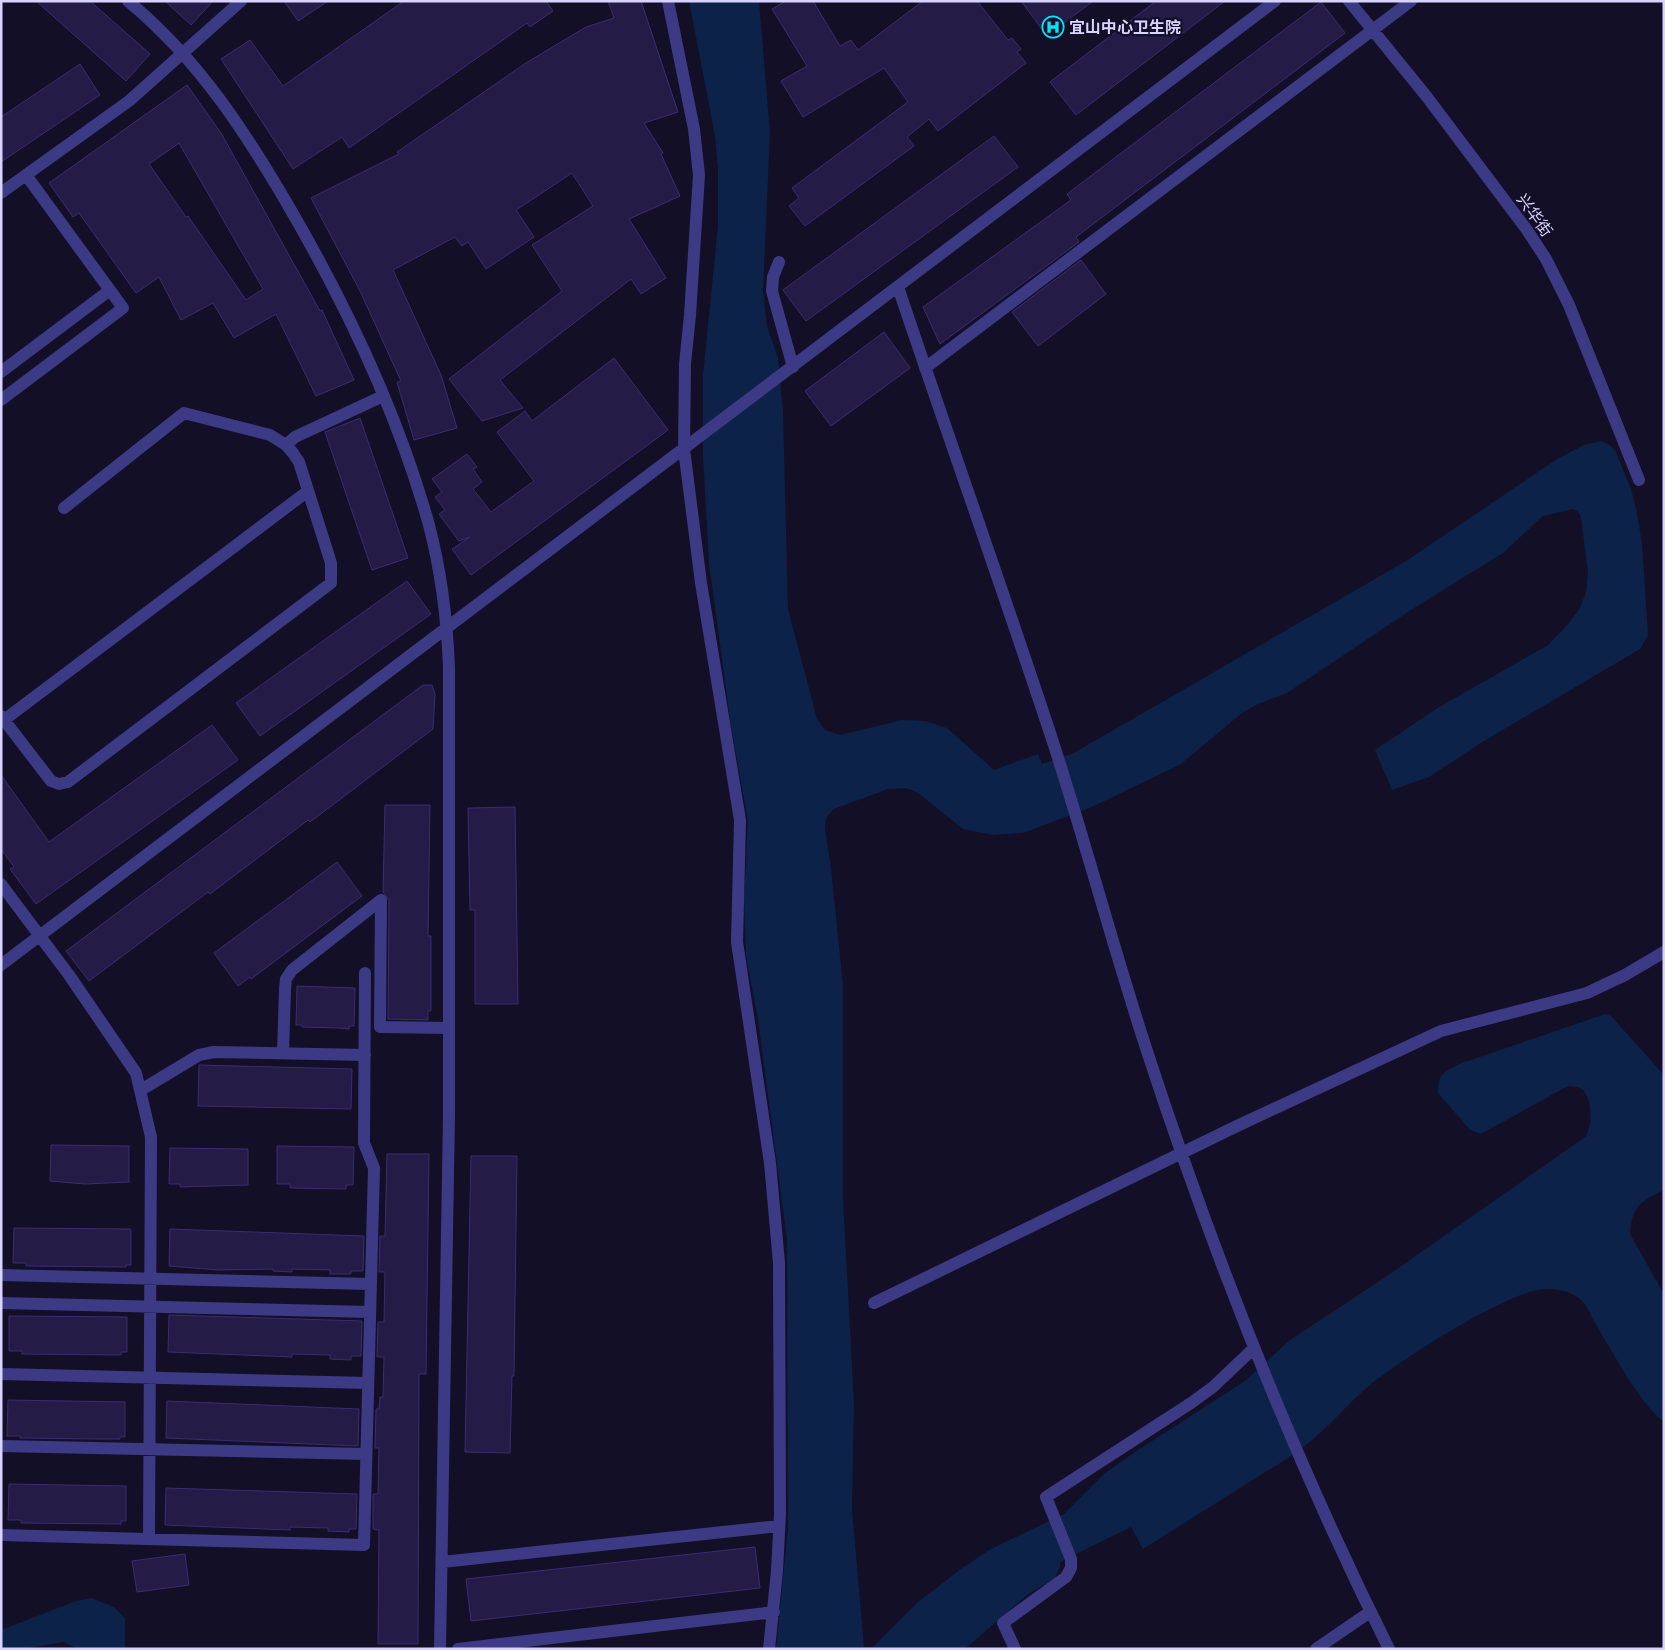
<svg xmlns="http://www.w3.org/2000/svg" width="1665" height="1650" viewBox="0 0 1665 1650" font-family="'DejaVu Sans','Noto Sans SC',sans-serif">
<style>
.water{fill:#0c2248}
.building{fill:#241b47;stroke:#3b2d73;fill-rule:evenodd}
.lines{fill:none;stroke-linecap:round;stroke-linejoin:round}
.minor{stroke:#3d3a85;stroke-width:12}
.labels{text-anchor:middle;stroke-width:4.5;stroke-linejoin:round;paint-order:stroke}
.poi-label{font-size:16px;font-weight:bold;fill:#d9d4ff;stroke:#130f26;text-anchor:start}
.street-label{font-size:16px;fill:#d9d4ff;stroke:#130f26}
</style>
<rect width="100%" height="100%" fill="#130f26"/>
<!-- water -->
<path class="water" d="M689 1H759L770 133 763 291 767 326 778 358 783 411 788 609 817 719 825 730 840 735 902 720 925 721 947 728 994 770 1038 754 1042 764 1072 754 1406 561 1557 459 1584 445 1601 441 1610 445 1616 452 1631 489 1637 513 1642 543 1648 635 1640 649 1484 741 1429 777 1392 790 1375 750 1439 707 1548 645 1569 623 1580 608 1586 592 1588 573 1581 517 1578 512 1573 509 1543 516 1503 553 1411 610 1287 693 1258 704 1242 713 1181 764 1092 807 1023 833 992 835 963 829 918 793 906 788 888 789 834 809 826 818 825 829 831 868 843 985V1199L854 1403 852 1509 864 1647H873L918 1602 961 1569 989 1550 1064 1514 1105 1473 1138 1450 1245 1381 1290 1340 1387 1276 1585 1137C1593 1128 1593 1094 1580 1088 1577 1086 1571 1087 1568 1086L1481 1134 1470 1130 1438 1093C1438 1073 1445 1071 1462 1063L1605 1014 1611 1016 1664 1075V1190C1640 1202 1632 1206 1630 1234L1664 1294V1422C1637 1401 1611 1348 1592 1318 1585 1296 1568 1289 1546 1289 1510 1289 1401 1360 1371 1384 1346 1405 1329 1428 1302 1448 1285 1461 1266 1471 1248 1483 1213 1505 1178 1527 1143 1549L1131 1527 1060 1562V1567L1055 1578 1027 1595 965 1649H776L788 1528 787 1240 758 1019 746 956 744 899 748 821 731 726 709 563 703 456V375L718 226V170L715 136Z
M92 1598 114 1607 125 1618V1649H78L64 1642 22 1649H1V1630L76 1601Z"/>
<!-- building -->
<path class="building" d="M36 1H90L150 54 126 81Z
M165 1H213L191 25Z
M284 1H328L298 21Z
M404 1H546L553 11 530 27 527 23 349 148 342 137 293 169 221 59 250 40 283 86Z
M608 1H641L678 112 644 123 663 153 661 154 680 196 629 219 666 278 641 294 631 279 500 380 523 408 482 421 449 379 562 291 532 245 593 206 572 173 516 210 534 237 486 269 468 242 462 246 455 237 393 270 441 375 457 428 414 440 397 382 401 381 361 293 311 198 399 154 397 152 526 63 586 27 614 18Z
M786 1H813L840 46 851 40 858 50 923 1H977L1008 40 1012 38 1021 49 1017 52 1026 63 938 131 929 119 907 137 914 146 805 226 789 206 799 198 792 188 908 102 884 68 803 117 781 81 807 66 772 9Z
M1021 1H1093L1047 36Z
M1156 1H1225L1076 115 1050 82Z
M1321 2 1345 33 1076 237 1079 242 940 344 923 307 1071 200 1067 194Z
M80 64 100 95 1 162V117Z
M187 85 221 133 320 311 322 310 354 380 316 396 276 314 234 338 213 303 181 320 159 277 136 293 79 213 73 217 49 183ZM179 143 263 289 246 300 188 216 186 217 149 164Z
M994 136 1018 167 806 321 783 290Z
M1081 260 1106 294 1038 346 1012 312Z
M884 332 910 368 831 426 805 391Z
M614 358 668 430 471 575 452 549 470 537 459 541 439 514 445 510 435 497 442 492 432 479 467 454 477 467 473 469 482 482 473 489 491 512 534 481 497 432 525 411 532 421Z
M360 418 408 558 372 570 325 432Z
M407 581 431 614 260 736 236 703Z
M423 685H432L435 694 433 729 310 822 308 820 210 894 208 892 89 981 66 951Z
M212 725 238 760 36 904 10 869 14 867 1 849V775L49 842Z
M385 805H430L428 936H431V1011H428V1020L388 1019 389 900 383 892Z
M515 807 518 1004H475V910H470L468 808Z
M337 862 362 896 251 979 250 977 238 986 214 953Z
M297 986 355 988 354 1026H349V1029L339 1028 302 1027V1025H296Z
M199 1065 352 1069 351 1109 198 1106Z
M51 1145 129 1146V1182L85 1184 50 1181Z
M277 1146 354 1147 353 1185H346V1189L290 1188V1184H277Z
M170 1148 248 1149V1185L180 1187V1184H169Z
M387 1154H429L426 1374H419L418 1644H378L379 1530 373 1529V1494H378L379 1448H375L376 1409H379L380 1397H383L384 1357H377L378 1322H384L385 1272H379L380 1236H385Z
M471 1156H517L514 1376H512L510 1453 465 1452Z
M14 1228 131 1229V1265H126V1267L26 1266V1263H13Z
M170 1229 364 1236 363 1271H351V1274H330V1270L292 1269V1272L273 1271V1269L219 1270 169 1266Z
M169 1315 362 1321 361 1356H351V1360L330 1359V1355L292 1354V1357L168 1352Z
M9 1316 127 1317V1352H121V1355L22 1354V1351H9Z
M8 1400 125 1402V1437H120V1439H98L20 1438V1436H7Z
M167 1401 359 1409 358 1446 166 1438Z
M9 1484 126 1486V1521H121V1524L21 1523V1520H8Z
M166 1488 357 1494 356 1529H349V1532L328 1531V1528L290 1527V1530L165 1525Z
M755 1547 760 1588 471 1621 466 1579Z
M185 1554 189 1585 137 1592 132 1561Z"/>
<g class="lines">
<!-- minor -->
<path class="minor" d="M128 1C201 61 250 139 296 219 351 315 399 418 429 525 441 571 447 619 449 667V1115L440 1649
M668 1 694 129 699 175 690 315 685 364 684 449 701 583 740 820 737 942 770 1163 779 1263 780 1514 777 1571 769 1649
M1349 1 1427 97 1527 230 1546 259 1569 305 1639 480
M1 193 129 101 241 1
M779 262 773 277 772 291 793 367
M898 287C949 439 1003 590 1053 742 1086 844 1113 947 1146 1048 1213 1254 1292 1455 1389 1649
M925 368 1411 1
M1 372 110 290
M1 400 123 308 26 175
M286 445 295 437 383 396
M1 716 51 781 59 784 68 782 331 583V563L299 462 293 453 286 445 270 435 184 413 64 508
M4 720 308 491
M1 884 69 975 136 1073 151 1137 149 1539
M381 900 380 1027 449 1028
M1 965 1275 1
M283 1053 285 989 286 979 292 970 381 900
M141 1090 199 1055 214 1052 365 1055
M1 1275 371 1284
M1 1303 370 1312
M874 1303 1237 1126 1441 1031 1587 993 1625 975 1664 952
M1 1374 368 1383
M1 1446 366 1454
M1 1535 364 1545 374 1168 364 1143 365 973
M442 1562 779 1526
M458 1649 774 1612
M1015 1649 1003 1623 1066 1577 1071 1568V1559L1046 1497 1191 1403 1213 1387 1254 1348
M1316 1649 1370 1612"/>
</g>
<!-- icons -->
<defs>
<g id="hospital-ring" transform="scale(1.125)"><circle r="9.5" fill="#130f26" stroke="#00e5ff" stroke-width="1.5"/><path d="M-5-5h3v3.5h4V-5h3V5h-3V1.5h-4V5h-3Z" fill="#00e5ff"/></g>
</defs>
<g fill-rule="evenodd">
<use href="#hospital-ring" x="1053" y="27"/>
</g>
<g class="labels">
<!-- poi labels -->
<g class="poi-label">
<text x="1069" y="33">宜山中心卫生院</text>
</g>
<!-- street labels -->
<g class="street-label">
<text transform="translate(1535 215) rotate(54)" y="6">兴华街</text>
</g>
</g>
<!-- border -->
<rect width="1665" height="1650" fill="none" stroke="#d9d4ff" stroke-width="5"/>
</svg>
